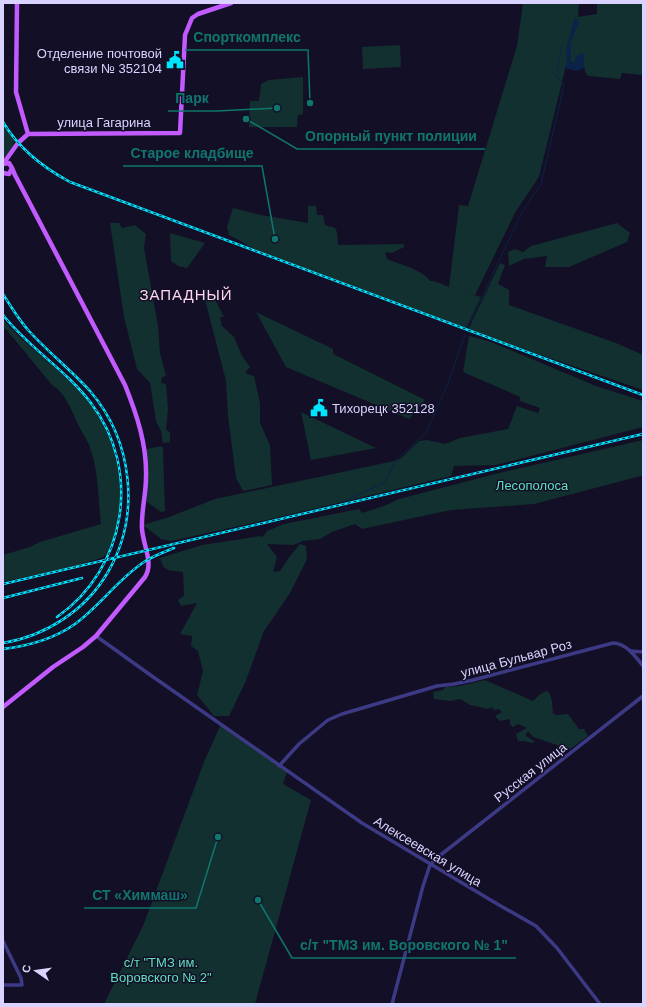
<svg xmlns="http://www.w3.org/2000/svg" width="646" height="1007" viewBox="0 0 646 1007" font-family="Helvetica,sans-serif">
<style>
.green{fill:#12302f}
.water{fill:#0c2248}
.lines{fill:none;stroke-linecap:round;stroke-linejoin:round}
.stream{stroke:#0c2248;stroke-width:1}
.minor{stroke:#3d3a85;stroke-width:3.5}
.major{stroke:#c25bff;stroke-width:4.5}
.rail-casing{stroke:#00e5ff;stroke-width:2.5}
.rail{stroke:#130f26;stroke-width:1;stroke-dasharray:3;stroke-linecap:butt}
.labels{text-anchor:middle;stroke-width:3;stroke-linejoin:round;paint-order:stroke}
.poi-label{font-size:13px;fill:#d9d4ff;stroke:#130f26;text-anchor:end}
.street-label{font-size:13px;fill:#d9d4ff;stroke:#130f26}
.park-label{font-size:13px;fill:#5fe0c0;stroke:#130f26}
.quarter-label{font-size:15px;letter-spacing:1px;fill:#ffd6f0;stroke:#130f26}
.leader{fill:none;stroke:#0f766e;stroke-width:1.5}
.callout-dot{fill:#0f766e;stroke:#130f26;stroke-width:1.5}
.callout-label{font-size:14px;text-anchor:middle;font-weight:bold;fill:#0f766e;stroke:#130f26;stroke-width:3;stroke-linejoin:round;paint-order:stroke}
</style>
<rect width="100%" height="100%" fill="#130f26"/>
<!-- green -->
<path class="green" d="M523 3H579L578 17 597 14V3H643V75L622 73 620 79 588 76C583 71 584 61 584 54L574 64 571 61V45L539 177 516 211 475 295 461 291 481 297 466 328 312 272 248 246 246 244 229 235 227 227 233 208 261 215 308 223V206H316L317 215H323L325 225 335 228 337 232 338 245 404 244V247L392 253 385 252 387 259C401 265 421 269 430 281H434L449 287 459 205 468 206 517 46Z
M400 45 401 67 363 69 362 47Z
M303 77V114L298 115 297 127H249L250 101H259L261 84 269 80Z
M3 125 15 141 13 143 14 145 3 161Z
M110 223H119L122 228 135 225 146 234 144 248 158 326 160 353 166 376 162 377 161 383 166 384 168 409 166 430 170 432V442L163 443 161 431 156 421 150 383 137 369 124 317Z
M617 223 630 233 627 242 569 267H545L547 256 524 259 509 266 508 252 515 249 523 252 531 246Z
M170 233 205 243 187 268 178 266 171 261Z
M500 263 505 265 498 284 509 290V305L616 343 643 355V390L468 330Z
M202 288 210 290 224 317H220L222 326 234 337 242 356 250 367 245 373 254 376 260 403V423L270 445 272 485 243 491 236 478 228 416 226 381Z
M256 312 333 349V354L425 400 409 419 286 367Z
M3 319C18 338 38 353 56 369 68 380 81 391 90 403 113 435 124 477 119 515 118 524 111 552 103 557 99 559 93 560 88 562 61 571 31 575 3 582V555L30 547 40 542 101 524C98 499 99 472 90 448 87 438 80 430 76 420 70 407 65 393 52 385L6 329H3Z
M469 336 491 342 596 386 643 401V427L496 465 454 466 451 476 271 519 171 541 161 539 143 525 169 517 215 499 394 461 400 459 419 441 427 440 445 444 460 438 508 429 517 406 538 413 540 408 520 401V397L463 372Z
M301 412 376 448 311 460Z
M643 440V475L637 477 534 504 451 510 362 529 355 524 332 532 320 539 303 541 293 545 267 544 277 557 273 572 280 571 290 556 300 544 306 546 307 559 290 593 264 631 245 683 229 716H214L197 695 203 671 198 651 191 646 192 636 180 634 197 603 181 606 178 600 184 596 183 572C170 570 164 573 160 558L202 545 261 536 262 538 267 531 284 524 359 509 362 513 384 506 399 499 499 473Z
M161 446 163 448 165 511 161 512 147 502V449Z
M485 680 533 701 539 695 546 691 549 692 552 701 553 713 556 715 568 714 579 729H584L588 736 570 749 565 750 562 755H555L560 746 533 737 529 732 526 733V736L531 739 535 742 532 743 524 741H518L516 734 527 728 518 724 513 727 510 724V719L500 721 495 716 502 712 499 709 494 710 492 707 488 709 470 705 460 699 450 701 434 699 433 692 443 690 445 687 460 686Z
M221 724 287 772 283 784 311 800 255 1004H104L143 926 204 762Z"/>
<!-- water -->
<path class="water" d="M575 17 579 22 571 42V61L574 64 576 57 581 53 584 54V68L576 71 565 68 567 60 566 49Z"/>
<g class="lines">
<!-- stream -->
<path class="stream" d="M557 70 562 47
M467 329 522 212 541 184 564 85 556 75
M347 511 344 501 384 483 396 460 426 433 448 383 465 335"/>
<!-- minor -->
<path class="minor" d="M96 636 149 674 362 823 499 905 536 926 557 948 600 1004
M631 651 643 652
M279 766 299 744 328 720 342 714 437 686 454 684 473 680 613 643C626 643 636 657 643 666
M3 941 21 978 22 985H3
M392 1004 423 886 430 865 438 857 643 696"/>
<!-- major -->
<path class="major" d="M17 3 16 92 28 134
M28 134 180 133 185 35 192 18 198 14 231 3
M3 164 18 143 28 134
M3 164 9 163 12 168 9 174 3 173
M3 707 53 667 83 647 96 636 145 577C154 563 143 545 142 529 141 512 146 495 146 477 147 445 137 415 125 385L15 175 12 168"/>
<!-- rail casing -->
<g class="rail-casing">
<path id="rail" d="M3 122C19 149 42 167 70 182L643 395
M3 294C11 307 19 320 29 331 48 352 71 370 90 391 133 441 141 515 108 572 86 610 46 636 3 643
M3 315C29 348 66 370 91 403 142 470 127 568 57 617
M3 584 643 434
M3 598 82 578
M3 649C28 646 54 639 75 624 100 606 118 579 144 562 153 556 164 552 174 548"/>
</g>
<!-- rail -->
<use href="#rail" class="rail"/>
</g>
<!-- icons -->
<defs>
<g id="civic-bare" transform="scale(1.38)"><path d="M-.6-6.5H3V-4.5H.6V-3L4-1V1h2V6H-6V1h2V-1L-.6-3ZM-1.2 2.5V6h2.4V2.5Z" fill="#00e5ff" stroke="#130f26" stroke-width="2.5" paint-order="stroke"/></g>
</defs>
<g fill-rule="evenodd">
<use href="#civic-bare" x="175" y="60"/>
<use href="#civic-bare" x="319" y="408"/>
</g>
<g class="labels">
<!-- poi labels -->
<g class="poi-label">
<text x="162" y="58">Отделение почтовой<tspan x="162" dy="15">связи № 352104</tspan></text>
<text x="332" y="413" text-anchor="start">Тихорецк 352128</text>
</g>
<!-- street labels -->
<g class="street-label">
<text x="104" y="127">улица Гагарина</text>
<text transform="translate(516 658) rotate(-15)" y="5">улица Бульвар Роз</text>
<text transform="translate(530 772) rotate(-38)" y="5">Русская улица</text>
<text transform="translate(428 851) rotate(31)" y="5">Алексеевская улица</text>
</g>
<!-- park labels -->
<g class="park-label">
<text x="532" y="490">Лесополоса</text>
<text x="161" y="967">с/т "ТМЗ им.<tspan x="161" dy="15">Воровского № 2"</tspan></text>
</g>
<!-- quarter labels -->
<g class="quarter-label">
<text x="186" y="300">ЗАПАДНЫЙ</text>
</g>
</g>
<!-- callouts -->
<path class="leader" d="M310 103L308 50H185M277 108L217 111H168M246 119L297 149H485M275 239L262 166H123M218 837L196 908H84M258 900L292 958H516"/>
<g class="callout-dot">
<circle cx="310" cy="103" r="4"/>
<circle cx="277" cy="108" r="4"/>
<circle cx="246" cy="119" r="4"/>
<circle cx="275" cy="239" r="4"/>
<circle cx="218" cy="837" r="4"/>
<circle cx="258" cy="900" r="4"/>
</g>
<g class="callout-label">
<text x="247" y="42">Спорткомплекс</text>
<text x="192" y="103">Парк</text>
<text x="391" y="141">Опорный пункт полиции</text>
<text x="192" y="158">Старое кладбище</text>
<text x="140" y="900">СТ «Химмаш»</text>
<text x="404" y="950">с/т "ТМЗ им. Воровского № 1"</text>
</g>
<!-- border -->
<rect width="646" height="1007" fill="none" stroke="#d9d4ff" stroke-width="8"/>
<!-- north arrow -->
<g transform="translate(36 971) rotate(283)" stroke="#130f26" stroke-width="3" paint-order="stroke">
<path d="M0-3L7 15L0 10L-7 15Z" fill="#d9d4ff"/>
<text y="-6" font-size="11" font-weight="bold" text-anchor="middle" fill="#d9d4ff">С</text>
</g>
</svg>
